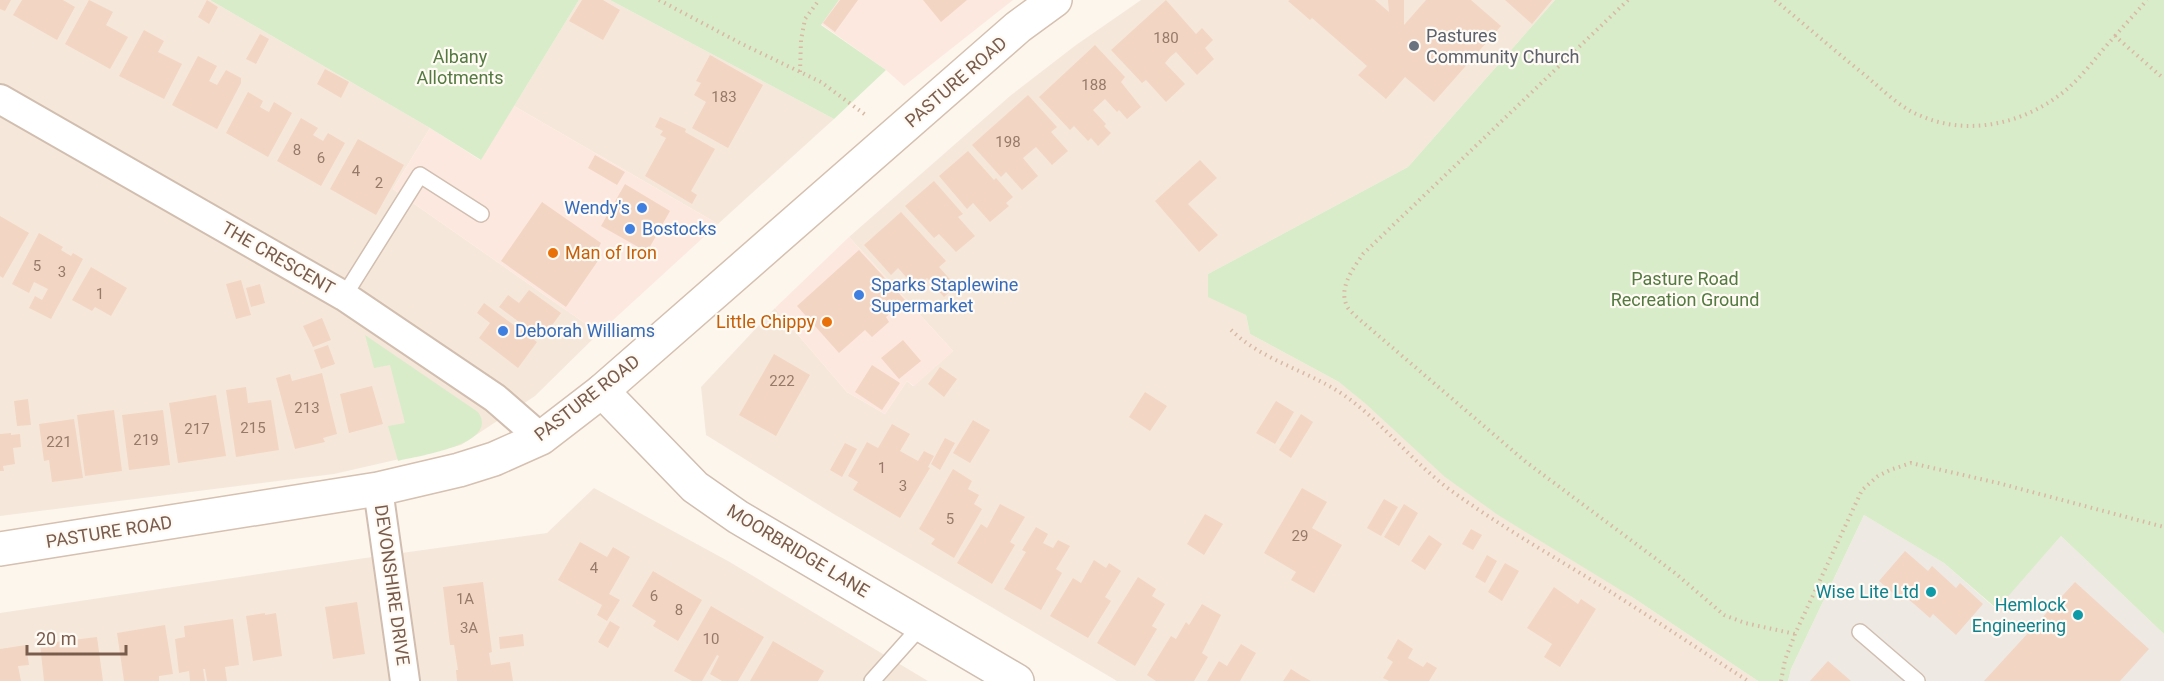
<svg xmlns="http://www.w3.org/2000/svg" width="2164" height="681" viewBox="0 0 2164 681" font-family="Roboto,sans-serif">
<style>
.residential{fill:#f5e8da}
.commercial{fill:#fde8e0}
.industrial{fill:#efe9e4}
.green{fill:#d8ecc9}
.building{fill:#f3d5c3}
.lines{fill:none;stroke-linecap:round;stroke-linejoin:round}
.service-casing{stroke:#d1beb0;stroke-width:18}
.minor-casing{stroke:#d1beb0;stroke-width:32}
.tertiary-casing{stroke:#d1beb0;stroke-width:36}
.secondary-casing{stroke:#d6c0b0;stroke-width:36}
.path{stroke:#d9b8a5;stroke-width:4;stroke-dasharray:1.5 4.5;stroke-linecap:butt}
.service{stroke:#fff;stroke-width:15}
.minor{stroke:#fff;stroke-width:28}
.tertiary{stroke:#fff;stroke-width:33}
.secondary{stroke:#fff;stroke-width:33}
.worship-dot{fill:#6b7280;stroke:#fffaf3;stroke-width:2}
.shop-dot{fill:#3f7fe0;stroke:#fffaf3;stroke-width:2}
.food-dot{fill:#e8710a;stroke:#fffaf3;stroke-width:2}
.culture-dot{fill:#0f9aa8;stroke:#fffaf3;stroke-width:2}
.labels{text-anchor:middle;stroke-width:4.5;stroke-linejoin:round;paint-order:stroke}
.number-label{font-size:15px;fill:#987a6a}
.worship-label{font-size:18px;fill:#5b616d;stroke:#fffaf3;text-anchor:start}
.park-label{font-size:18px;fill:#537a41;stroke:#fffaf3}
.street-label{font-size:18px;fill:#7a5c4d;stroke:#fffaf3}
.shop-label{font-size:18px;fill:#366cbe;stroke:#fffaf3;text-anchor:start}
.food-label{font-size:18px;fill:#c56008;stroke:#fffaf3;text-anchor:start}
.culture-label{font-size:18px;fill:#0d838f;stroke:#fffaf3;text-anchor:end}
</style>
<rect width="100%" height="100%" fill="#fdf6ec"/>
<!-- residential -->
<path class="residential" d="M0 0H210L430 128 393 189 599 333 535 396 461 445 334 474 0 516Z
M579 0H610L834 119 718 224 514 106Z
M1141 0H1555L1408 167 1208 274 1246 315 1250 334 1339 382 1632 597 1758 681H1117L832 513 706 435 701 387 775 308 847 392 885 414 907 381 913 386 953 351 849 237 1010 96 1076 45Z
M594 488 728 561 928 681H0V613L365 558 547 533Z"/>
<!-- commercial -->
<path class="commercial" d="M839 0H1013L904 86 886 70 821 24Z
M514 106 718 224 599 333 393 189 430 128 480 160Z
M849 237 953 351 914 386 907 381 885 414 847 392 775 308Z"/>
<!-- industrial -->
<path class="industrial" d="M1864 515 1944 563 1996 609 2061 536 2164 634V681H1788L1791 669Z"/>
<!-- green -->
<path class="green" d="M210 0H579L481 160 430 128Z
M610 0H839L821 25 886 70 834 119Z
M1555 0H2164V634L2061 536 1997 609 1944 563 1864 515 1791 669 1788 681H1758L1632 597 1498 515 1445 477 1366 404 1339 382 1250 334 1246 315 1208 297V274L1408 167Z
M365 335 478 412C501 445 416 456 398 461L388 426 405 423 390 365 374 368Z"/>
<!-- building -->
<path class="building" d="M0 0H11L5 11 0 9Z
M22 0H63L75 7 57 40 13 15Z
M89 0 113 12 106 25 128 37 110 69 65 44Z
M207 0 218 7 209 24 198 17Z
M582 0H603L620 10 603 40 569 21Z
M840 0H858L835 32 823 23Z
M923 0H967L941 22Z
M1166 0 1196 34 1202 28 1213 40 1205 48 1214 59 1197 75 1176 52 1170 57 1165 63 1185 84 1166 102 1146 80 1142 83 1111 50Z
M1290 0H1375L1389 12 1388 0H1404V25L1426 0H1471L1501 26 1434 102 1405 77 1386 99 1358 75 1367 66 1312 18 1310 20 1288 1Z
M1505 0H1552L1532 24Z
M144 30 164 41 158 52 182 64 164 99 119 76Z
M260 34 269 39 256 64 246 59Z
M1095 45 1125 77 1121 82 1141 107 1127 119 1119 110 1117 112 1105 99 1093 110 1106 124 1104 126 1111 133 1098 146 1091 138 1088 141 1074 126 1070 130 1039 97Z
M710 55 763 85 728 148 692 128 706 102 694 95 701 83 696 81Z
M198 56 217 66 209 81 217 85 226 70 241 78V83L217 129 172 105Z
M325 69 349 82 341 98 317 84Z
M248 92 263 101 260 107 265 110 269 112 274 102 292 113 268 157 226 133Z
M1028 95 1057 127 1051 132 1068 151 1052 165 1036 147 1023 158 1038 176 1022 190 1006 172 1001 177 972 145Z
M660 117 686 129 685 132 715 149 691 191 697 195 692 204 645 176 666 138 660 135 663 131 655 127Z
M301 118 318 128 313 135 323 141 328 133 345 143 321 186 277 161Z
M358 139 404 165 376 215 330 189Z
M968 151 994 180 996 178 1013 197 1006 203 1009 206 990 222 973 203 967 209 939 176Z
M595 155 625 172 617 185 588 168Z
M1200 160 1217 178 1188 204 1218 235 1199 252 1155 201Z
M934 181 963 214 958 217 975 236 956 252 939 234 934 238 905 206Z
M625 184 670 211 647 252 601 226Z
M542 202 601 243 597 251 602 255 566 307 501 261Z
M901 212 946 261 939 267 956 286 944 297 927 278 916 288 898 268 891 275 864 245Z
M0 216 29 233 3 278 0 276Z
M39 233 63 247 61 250 71 256 73 253 83 259 51 319 29 308 35 296 42 300 48 289 34 282 29 293 12 284Z
M859 250 905 300 886 317 889 322 872 337 865 330 839 353 797 306Z
M91 267 127 288 111 316 95 307 92 311 72 300Z
M241 280 251 315 236 319 226 284Z
M260 284 265 303 251 307 246 288Z
M529 290 561 313 542 339 499 307 508 295 519 303Z
M484 303 537 342 518 368 479 338 490 323 477 313Z
M322 318 331 340 313 347 303 326Z
M903 340 921 361 899 379 881 358Z
M328 345 335 364 321 369 314 350Z
M774 354 810 375 776 436 739 415Z
M872 365 900 383 882 410 855 392Z
M940 367 957 379 944 397 928 384Z
M322 373 337 434 323 438 325 442 295 449 276 378 290 374 292 381Z
M372 386 383 424 349 433 340 394Z
M246 387 248 403 271 400 279 450 236 457 226 390Z
M1145 392 1167 406 1150 431 1129 417Z
M216 395 226 456 178 463 169 403Z
M28 399 31 425 17 426 14 401Z
M1276 401 1294 412 1275 444 1256 433Z
M114 410 122 471 85 476 77 415Z
M163 410 170 465 129 470 122 415Z
M1301 414 1313 422 1291 458 1279 450Z
M74 419 83 478 52 482 49 460 44 461 39 424Z
M973 420 990 430 970 463 953 453Z
M892 424 910 434 900 451 918 461 924 451 934 456 928 467 930 468 900 518 853 490 858 482 848 476 867 442 878 448Z
M11 433V435L20 434 21 447 13 448 15 464 3 466 4 471H0V434Z
M945 438 955 443 940 470 931 464Z
M845 443 857 449 842 477 830 470Z
M953 469 972 481 968 489 979 495 974 504 982 509 954 558 931 544 935 539 919 529Z
M1302 488 1327 502 1312 528 1342 545 1314 593 1291 580 1296 572 1264 553Z
M1384 499 1398 507 1381 536 1367 528Z
M1000 504 1025 517 1010 542 1015 545 992 584 957 563 981 524 987 528Z
M1404 504 1418 513 1399 546 1384 537Z
M1205 514 1223 524 1204 555 1187 544Z
M1036 527 1048 534 1043 543 1053 548 1058 540 1070 546 1056 569 1062 573 1041 610 1004 589 1026 552 1022 550Z
M1471 529 1482 535 1473 550 1462 544Z
M1429 535 1442 544 1425 570 1411 561Z
M580 542 607 557 613 547 630 557 609 594 620 600 607 621 597 615 602 605 558 580Z
M1905 551 1928 571 1932 566 1956 588 1960 583 1983 604 1956 635 1933 614 1930 618 1906 597 1902 601 1879 581Z
M1487 555 1497 561 1485 583 1475 577Z
M1094 560 1106 568 1109 563 1121 571 1105 597 1111 601 1088 638 1050 616 1073 578 1081 583Z
M1505 563 1519 571 1502 601 1488 592Z
M653 571 702 600 678 641 653 626 656 621 632 606Z
M1138 577 1156 589 1152 596 1165 604 1152 626 1157 629 1135 666 1097 643Z
M483 582 492 652 489 653 491 665 510 662 513 681H457L456 670H458L454 645H450L443 587Z
M2075 582 2149 649 2120 681H1984Z
M1554 587 1578 604 1581 599 1596 609 1560 667 1544 657 1552 644 1527 628Z
M357 602 365 654 333 659 325 607Z
M1202 604 1221 615 1202 653 1208 657 1194 681H1156L1147 675 1171 636 1176 639 1186 622 1189 625Z
M711 606 764 637 738 681H722L710 674 719 656 717 655 702 681H692L674 671Z
M265 613V615L276 613 282 656 253 661 246 616Z
M233 619 239 665 225 667 227 681H207L205 669H203L205 681H190L189 671 179 673 175 639 185 637 184 626Z
M610 621 620 627 608 648 598 642Z
M165 625 173 674 159 676V681H124L117 633Z
M523 634 524 646 500 649 499 637Z
M97 637 103 681H44L40 644Z
M1398 639 1413 649 1408 658 1423 667 1427 662 1437 668 1429 681H1389L1383 678 1393 662 1387 658Z
M773 641 824 671 818 681H750Z
M1241 644 1256 653 1240 681H1207L1219 661 1227 666Z
M26 645 29 665 18 666 21 681H0V649Z
M1828 661 1851 681H1810Z
M1291 669 1302 676 1311 681H1283Z"/>
<g class="lines">
<!-- service casing -->
<g class="service-casing">
<path id="service" d="M344 296 420 175 481 214
M1860 632 1917 681
M872 681 922 625"/>
</g>
<!-- minor casing -->
<g class="minor-casing">
<path id="minor" d="M0 99 344 296 495 398 541 438
M378 489 405 681"/>
</g>
<!-- tertiary casing -->
<g class="tertiary-casing">
<path id="tertiary" d="M602 391 695 487 738 517 1017 681"/>
</g>
<!-- secondary casing -->
<g class="secondary-casing">
<path id="secondary" d="M0 549 378 489 459 470 494 459 541 438 602 391 1018 27 1055 0"/>
</g>
<!-- path -->
<path class="path" d="M659 0 742 44 821 82 867 116
M1628 0 1363 254C1353 269 1337 289 1348 308 1353 314 1360 320 1366 325L1526 462 1675 573 1724 615 1745 623 1795 634
M1775 0C1805 25 1835 51 1866 76 1883 90 1900 108 1921 116 1970 137 2026 123 2066 90 2084 75 2099 53 2115 36L2164 79
M2115 36 2147 0
M800 72 801 40 805 19 819 0
M1231 330C1264 362 1311 371 1348 398 1386 426 1414 464 1453 492 1499 525 1547 553 1595 582 1646 614 1697 648 1748 681
M1781 681 1785 660 1795 634 1862 490 1878 476 1890 470 1911 463 1998 483 2164 527"/>
<!-- service -->
<use href="#service" class="service"/>
<!-- minor -->
<use href="#minor" class="minor"/>
<!-- tertiary -->
<use href="#tertiary" class="tertiary"/>
<!-- secondary -->
<use href="#secondary" class="secondary"/>
</g>
<!-- markers -->
<circle class="worship-dot" cx="1414" cy="46" r="6"/>
<g class="shop-dot">
<circle cx="642" cy="208" r="6"/>
<circle cx="630" cy="229" r="6"/>
<circle cx="859" cy="295" r="6"/>
<circle cx="503" cy="331" r="6"/>
</g>
<g class="food-dot">
<circle cx="553" cy="253" r="6"/>
<circle cx="827" cy="322" r="6"/>
</g>
<g class="culture-dot">
<circle cx="1931" cy="592" r="6"/>
<circle cx="2078" cy="615" r="6"/>
</g>
<g class="labels">
<!-- number labels -->
<g class="number-label">
<text x="1166" y="43">180</text>
<text x="1094" y="90">188</text>
<text x="724" y="102">183</text>
<text x="1008" y="147">198</text>
<text x="297" y="155">8</text>
<text x="321" y="163">6</text>
<text x="356" y="176">4</text>
<text x="379" y="188">2</text>
<text x="37" y="271">5</text>
<text x="62" y="277">3</text>
<text x="100" y="299">1</text>
<text x="782" y="386">222</text>
<text x="307" y="413">213</text>
<text x="253" y="433">215</text>
<text x="197" y="434">217</text>
<text x="146" y="445">219</text>
<text x="59" y="447">221</text>
<text x="882" y="473">1</text>
<text x="903" y="491">3</text>
<text x="950" y="524">5</text>
<text x="1300" y="541">29</text>
<text x="594" y="573">4</text>
<text x="654" y="601">6</text>
<text x="465" y="604">1A</text>
<text x="679" y="615">8</text>
<text x="469" y="633">3A</text>
<text x="711" y="644">10</text>
</g>
<!-- worship labels -->
<g class="worship-label">
<text x="1426" y="42">Pastures<tspan x="1426" dy="21">Community Church</tspan></text>
</g>
<!-- park labels -->
<g class="park-label">
<text x="460" y="63">Albany<tspan x="460" dy="21">Allotments</tspan></text>
<text x="1685" y="285">Pasture Road<tspan x="1685" dy="21">Recreation Ground</tspan></text>
</g>
<!-- street labels -->
<g class="street-label">
<text transform="translate(956 82) rotate(-41)" y="6">PASTURE ROAD</text>
<text transform="translate(278 258) rotate(30)" y="6">THE CRESCENT</text>
<text transform="translate(587 398) rotate(-38)" y="6">PASTURE ROAD</text>
<text transform="translate(109 532) rotate(-9)" y="6">PASTURE ROAD</text>
<text transform="translate(798 551) rotate(31)" y="6">MOORBRIDGE LANE</text>
<text transform="translate(392 585) rotate(82)" y="6">DEVONSHIRE DRIVE</text>
</g>
<!-- shop labels -->
<g class="shop-label">
<text x="630" y="214" text-anchor="end">Wendy's</text>
<text x="642" y="235">Bostocks</text>
<text x="871" y="291">Sparks Staplewine<tspan x="871" dy="21">Supermarket</tspan></text>
<text x="515" y="337">Deborah Williams</text>
</g>
<!-- food labels -->
<g class="food-label">
<text x="565" y="259">Man of Iron</text>
<text x="815" y="328" text-anchor="end">Little Chippy</text>
</g>
<!-- culture labels -->
<g class="culture-label">
<text x="1919" y="598">Wise Lite Ltd</text>
<text x="2066" y="611">Hemlock<tspan x="2066" dy="21">Engineering</tspan></text>
</g>
</g>
<!-- scale -->
<path d="M27 645v9h99v-9" fill="none" stroke="#7a5c4d" stroke-width="3"/>
<text x="36" y="645" font-size="18" fill="#7a5c4d" stroke="#fffaf3" stroke-width="4.5" paint-order="stroke">20 m</text>
</svg>
